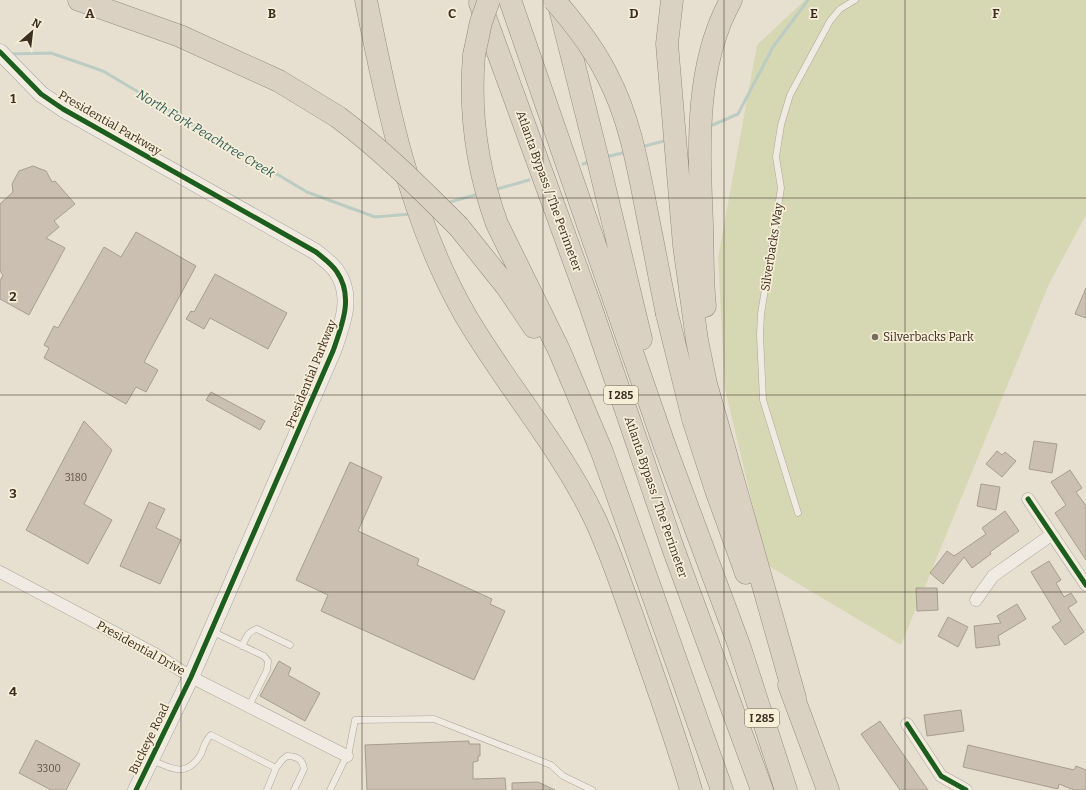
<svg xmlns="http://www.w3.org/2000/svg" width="1086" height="790" viewBox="0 0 1086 790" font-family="Bitter,serif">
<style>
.green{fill:#d6d7b3}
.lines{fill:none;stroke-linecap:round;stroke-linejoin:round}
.stream{stroke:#bcccc2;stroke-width:3}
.building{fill:#cbbfb2;stroke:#a89c90}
.service-casing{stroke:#ada599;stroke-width:7}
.minor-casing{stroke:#ada599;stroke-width:13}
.tertiary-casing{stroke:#ada599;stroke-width:17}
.motorway-casing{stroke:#928b80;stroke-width:23}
.service{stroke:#efebe3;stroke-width:6}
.minor{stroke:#efebe3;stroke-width:12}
.tertiary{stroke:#efebe3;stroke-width:16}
.motorway{stroke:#dad1c2;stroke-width:22}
.motorway-bridge-casing{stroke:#928b80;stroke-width:23;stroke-linecap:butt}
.motorway-bridge{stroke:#dad1c2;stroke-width:22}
.cycleway-casing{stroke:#f7eed8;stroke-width:8}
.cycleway{stroke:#1b5e20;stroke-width:5}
.grid{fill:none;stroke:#3d2e20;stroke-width:1;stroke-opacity:0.55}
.poi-dot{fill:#786c5e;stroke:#f7eed8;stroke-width:1.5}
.labels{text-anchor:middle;stroke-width:3.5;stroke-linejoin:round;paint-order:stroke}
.number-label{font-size:10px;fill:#605244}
.shield{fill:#f7eed8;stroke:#756857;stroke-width:1}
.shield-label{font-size:11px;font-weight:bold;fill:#3d2e20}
.street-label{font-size:12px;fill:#3d2e20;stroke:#f7eed8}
.poi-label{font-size:12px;fill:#3d2e20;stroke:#f7eed8;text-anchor:start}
.water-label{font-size:13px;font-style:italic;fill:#2f5d5a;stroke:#f7eed8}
.grid-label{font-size:13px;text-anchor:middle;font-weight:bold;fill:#3d2e20;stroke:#f7eed8;stroke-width:3.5;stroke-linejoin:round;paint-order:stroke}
</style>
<rect width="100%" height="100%" fill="#e7e0d1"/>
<!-- green -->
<path class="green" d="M805 0H1086V215L1049 284 901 645 767 565 725 389 718 258 757 45Z"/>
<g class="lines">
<!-- stream -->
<path class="stream" d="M10 54 51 53 103 71 307 192 375 217 411 214
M708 127 738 114 773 47 808 0
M641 147 664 141
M606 157 626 152
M583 164 589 162
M494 190 529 180
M446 203 479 194"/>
</g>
<!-- building -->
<path class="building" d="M33 166 46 171 52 182 55 181 75 204 54 221 59 227 46 238 65 248 29 315 0 299V281L3 275 0 271V204L13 192 12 184 19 171Z
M136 232 196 266 144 362 158 370 146 392 136 387 126 404 44 358 49 348 44 345 54 326 58 328 104 247 121 257Z
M215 274 287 313 268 349 210 318 204 329 186 319 191 311 194 312Z
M1086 288V318L1075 314Z
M211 392 265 421 260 430 206 400Z
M84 421 112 450 84 504 112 520 88 564 26 530Z
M1034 441 1057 444 1052 473 1029 469Z
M997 451 1002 455 1005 452 1016 461 1002 477 986 464Z
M350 462 382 477 358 531 419 559 417 565 492 599 490 604 505 611 474 680 321 611 328 595 296 580Z
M1070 470 1082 488 1076 492 1086 506V560L1055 513 1066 505 1051 482Z
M981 484 1000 487 996 510 977 506Z
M149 502 165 509 156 528 181 540 160 584 120 566Z
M1005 511 1019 531 990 552 991 554 972 568 964 557 943 584 930 573 947 551 954 556 986 534 982 528Z
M1049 561 1061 580 1056 583 1064 597 1071 593 1077 602 1068 608 1084 632 1065 645 1052 627 1061 621 1031 572Z
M916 588H937L938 610 917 611Z
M1017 604 1026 619 998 636 1000 645 976 648 974 626 1001 623 997 616Z
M948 617 968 627 958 647 938 636Z
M279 661 291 668 288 675 320 693 305 721 260 696Z
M961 710 964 731 927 736 924 715Z
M880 721 928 790H900L861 734Z
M36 740 80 764 66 790H51L19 773Z
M469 741V744H480V756H478V761L473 762V779L505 778 506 790H367L365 745Z
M968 745 1074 770 1076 766 1086 770V790H1074L1059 784 1058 789 963 767Z
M538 782 555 790H512V783Z"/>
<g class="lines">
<!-- service casing -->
<g class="service-casing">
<path id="service" d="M798 513 763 400 760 335 761 314 781 188 776 157 781 125 790 95 830 21 840 9 855 0
M211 631 264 656 268 661 267 670 249 706
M242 646C246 638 248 631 257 629L290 645
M152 760C171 769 187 778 201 754 204 747 205 740 211 735L276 768 267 790
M276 768 282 760 287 756C296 756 303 759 304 769L294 790
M330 790 349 751 355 720 434 719 551 765 563 776 592 790"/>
</g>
<!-- minor casing -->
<g class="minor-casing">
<path id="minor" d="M1028 499 1086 585
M0 572 155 654 191 677 347 756
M976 600 993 576 1051 535
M907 724 941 776 966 790"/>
</g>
<!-- tertiary casing -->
<g class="tertiary-casing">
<path id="tertiary" d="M0 52 41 94 63 109 316 252C323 258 332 264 337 272 354 297 342 325 333 351L191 677 136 790"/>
</g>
<!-- motorway casing -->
<g class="motorway-casing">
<path id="motorway" d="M79 0 180 36 279 81 338 117
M366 0C387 106 410 218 464 313 503 381 557 442 592 513 610 549 622 588 636 626 655 680 675 735 691 790
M510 0 664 444 739 645 786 790
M672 0 667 44 684 245 697 340 706 384 795 698
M558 1 598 160 641 339
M480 3 590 305 673 548 762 790
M474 55C469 114 477 169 497 224L559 350 602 452 722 790
M459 227 507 287 534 327
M705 306C702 279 703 251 702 224 699 149 694 67 731 0
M667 314 693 419 716 490 746 573
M789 685 828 790"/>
</g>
<!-- service -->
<use href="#service" class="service"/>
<!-- minor -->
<use href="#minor" class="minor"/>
<!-- tertiary -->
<use href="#tertiary" class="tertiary"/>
<!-- motorway -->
<use href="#motorway" class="motorway"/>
<!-- motorway-bridge casing -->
<g class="motorway-bridge-casing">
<path id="motorway-bridge" d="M554 0C575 24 594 48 608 77 630 119 638 167 647 213 654 247 660 281 667 314
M474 55 481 22 489 0
M338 117C382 150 420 188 459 227"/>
</g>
<!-- motorway-bridge -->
<use href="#motorway-bridge" class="motorway-bridge"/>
<!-- cycleway casing -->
<g class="cycleway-casing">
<path id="cycleway" d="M0 52 41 94 63 109 316 252C323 258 332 264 337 272 354 297 342 325 333 351L191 677 136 790
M1028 499 1086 585
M907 724 941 776 966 790"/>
</g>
<!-- cycleway -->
<use href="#cycleway" class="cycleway"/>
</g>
<!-- grid -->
<path class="grid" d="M181 0V790M362 0V790M543 0V790M724 0V790M905 0V790M0 198H1086M0 395H1086M0 592H1086"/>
<!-- markers -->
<circle class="poi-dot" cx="875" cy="337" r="4"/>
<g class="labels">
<!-- number labels -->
<g class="number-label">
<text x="76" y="481">3180</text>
<text x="49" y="772">3300</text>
</g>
<!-- shield labels -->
<g class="shield">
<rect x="604" y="386" width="34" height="18" rx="3"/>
<rect x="745" y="709" width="34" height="18" rx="3"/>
</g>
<g class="shield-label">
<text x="621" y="399">I 285</text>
<text x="762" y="722">I 285</text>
</g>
<!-- street labels -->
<g class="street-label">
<text transform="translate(110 123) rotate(30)" y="4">Presidential Parkway</text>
<text transform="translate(549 191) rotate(70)" y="4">Atlanta Bypass / The Perimeter</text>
<text transform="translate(772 247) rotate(-81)" y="4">Silverbacks Way</text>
<text transform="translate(311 374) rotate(-68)" y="4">Presidential Parkway</text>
<text transform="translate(656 497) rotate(71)" y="4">Atlanta Bypass / The Perimeter</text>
<text transform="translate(141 648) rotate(29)" y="4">Presidential Drive</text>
<text transform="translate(149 739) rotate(-64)" y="4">Buckeye Road</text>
</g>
<!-- poi labels -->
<g class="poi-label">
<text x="883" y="341">Silverbacks Park</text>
</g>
<!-- water labels -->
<g class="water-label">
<text transform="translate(206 133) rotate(31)" y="5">North Fork Peachtree Creek</text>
</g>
</g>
<g class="grid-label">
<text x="90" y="18">A</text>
<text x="272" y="18">B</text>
<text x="452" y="18">C</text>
<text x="634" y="18">D</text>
<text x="814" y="18">E</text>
<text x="996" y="18">F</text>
<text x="13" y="103">1</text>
<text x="13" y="301">2</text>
<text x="13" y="498">3</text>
<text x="13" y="696">4</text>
</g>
<!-- north arrow -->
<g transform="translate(32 32) rotate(28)" stroke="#f7eed8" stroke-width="3" paint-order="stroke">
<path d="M0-3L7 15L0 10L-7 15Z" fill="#3d2e20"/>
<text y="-6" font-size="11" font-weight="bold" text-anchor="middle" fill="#3d2e20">N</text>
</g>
</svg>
